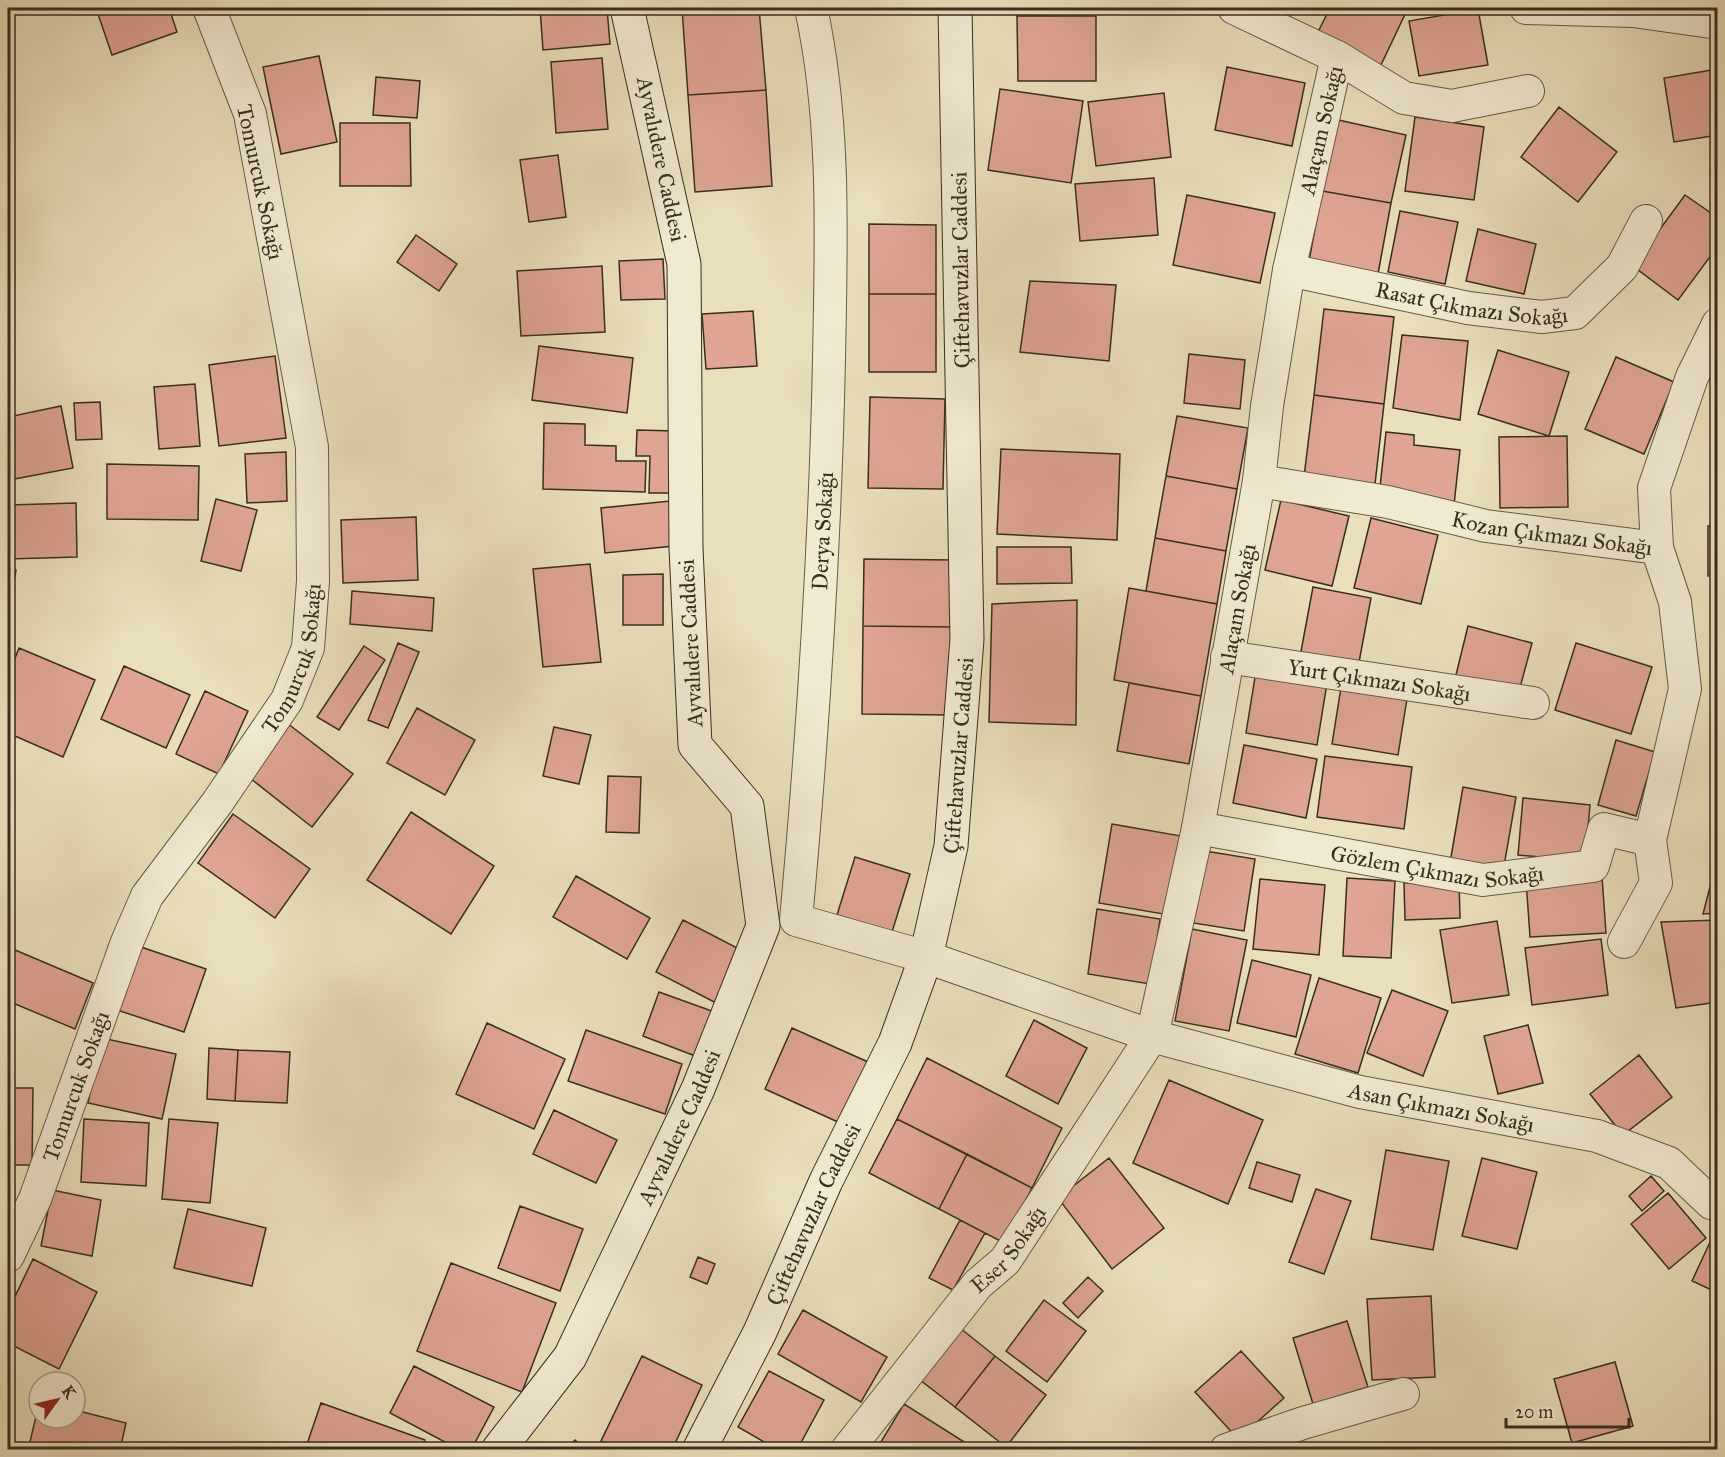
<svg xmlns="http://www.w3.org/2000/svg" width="1725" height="1457" viewBox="0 0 1725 1457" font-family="'IM FELL Great Primer',serif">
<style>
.building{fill:#dfa494;stroke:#372e22;stroke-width:1.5}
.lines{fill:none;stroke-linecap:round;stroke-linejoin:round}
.street-casing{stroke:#645a48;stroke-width:34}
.secondary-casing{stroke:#372e22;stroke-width:35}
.street{stroke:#f1ead3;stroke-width:32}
.secondary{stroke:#f1ead3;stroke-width:33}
.labels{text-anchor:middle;stroke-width:4.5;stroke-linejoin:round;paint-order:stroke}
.street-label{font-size:22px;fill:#372e22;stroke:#f1ead3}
</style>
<rect width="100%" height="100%" fill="#eadfbb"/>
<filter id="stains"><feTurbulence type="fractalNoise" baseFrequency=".00333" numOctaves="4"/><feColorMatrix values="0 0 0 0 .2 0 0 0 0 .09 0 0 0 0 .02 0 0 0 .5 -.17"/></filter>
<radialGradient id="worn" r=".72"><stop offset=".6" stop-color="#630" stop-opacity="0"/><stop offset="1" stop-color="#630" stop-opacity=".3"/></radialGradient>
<!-- building -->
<path class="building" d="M96 8H169L177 32 112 55Z
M540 8H607L610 44 543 50Z
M682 8H759L766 90 688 95Z
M1330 8H1408L1380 67 1316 36Z
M1478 9 1488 65 1419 76 1409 21Z
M1017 16H1096V81H1018Z
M319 56 337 142 281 154 263 67Z
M602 58 608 129 556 133 551 62Z
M1227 67 1305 83 1292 146 1215 130Z
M1718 69V135L1674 142 1664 78Z
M376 77 420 81 417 118 373 115Z
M1000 89 1083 101 1071 183 988 170Z
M766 90 772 186 695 192 688 95Z
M1164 93 1171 157 1096 166 1088 102Z
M1559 107 1617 152 1578 202 1521 157Z
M1415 117 1484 127 1474 200 1405 191Z
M1334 119 1406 135 1391 203 1322 191Z
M340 123H410L411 186H340Z
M558 155 566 217 529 222 520 160Z
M1154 178 1158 235 1080 241 1075 184Z
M1322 191 1391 203 1378 274 1309 261Z
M1187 195 1275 213 1260 283 1173 265Z
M1685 195 1718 218V246L1678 300 1633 266Z
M1400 211 1458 222 1445 284 1388 272Z
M869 224 936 225V294H869Z
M1478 229 1536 244 1524 294 1466 281Z
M416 235 457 264 439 291 397 262Z
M663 259 665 299 621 300 619 261Z
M602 266 605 332 521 336 517 271Z
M1030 281 1116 285 1109 361 1020 352Z
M869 294H936V372H869Z
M1324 309 1394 317 1384 404 1314 395Z
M753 311 757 366 706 369 702 314Z
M1402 335 1468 341 1460 420 1393 408Z
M539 346 633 358 627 413 532 400Z
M1498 350 1569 372 1549 436 1478 414Z
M1189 354 1245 360 1240 409 1184 403Z
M275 356 286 438 219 446 209 365Z
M1616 357 1674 382 1644 454 1585 429Z
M195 384 200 446 159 449 154 387Z
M1314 395 1384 404 1374 493 1303 485Z
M870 397 945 399 943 489 868 488Z
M100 402 102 439 76 440 74 403Z
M61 406 73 468 9 480 8 417Z
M1177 416 1248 428 1237 489 1166 476Z
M544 423 585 424V445L616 446V461H646L645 492 543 489Z
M637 430 675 431 674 493H649L650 456H636Z
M1386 432 1414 435V445L1460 450 1454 505 1379 496Z
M1567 436 1568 507 1500 508 1499 437Z
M1001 449 1120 454 1117 540 997 534Z
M286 452 287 501 247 503 245 454Z
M107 464 199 466 198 520 107 519Z
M1166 476 1237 489 1226 551 1155 538Z
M216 499 257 510 241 571 201 561Z
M1281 500 1349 516 1332 586 1265 570Z
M670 501 674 546 605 553 601 508Z
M76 503 77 557 8 559V505Z
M416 517 418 580 343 583 341 520Z
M1371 518 1438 535 1421 604 1354 588Z
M1708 526H1718V576H1708Z
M1155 538 1226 551 1217 604 1146 591Z
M997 547H1071L1072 583 997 584Z
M864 559 953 560 952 627 863 626Z
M590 564 601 662 543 667 533 569Z
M8 568 16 570 8 619Z
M663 574V625H623V575Z
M1313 587 1371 598 1357 673 1299 662Z
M1129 588 1217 604 1201 696 1114 680Z
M352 591 434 598 432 631 350 624Z
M1077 600 1076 725 989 722 992 604Z
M863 626 952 627V715L862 714Z
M1468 626 1532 643 1517 699 1454 683Z
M398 643 419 652 388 728 368 720Z
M1576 643 1652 667 1631 734 1555 710Z
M364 646 385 660 339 730 317 717Z
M19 648 95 680 63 757 8 733V676Z
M124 666 190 695 166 748 101 719Z
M1256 671 1327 683 1317 745 1246 733Z
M1343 675 1409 686 1398 755 1332 744Z
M1129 683 1201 696 1189 764 1117 751Z
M205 691 248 711 219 774 176 754Z
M417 708 475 740 445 795 387 763Z
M287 723 353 774 312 827 246 775Z
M554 727 591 735 579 784 543 776Z
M1616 740 1655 752 1636 816 1598 805Z
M1244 745 1317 759 1306 818 1233 803Z
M1325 756 1412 767 1404 829 1317 817Z
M608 776 641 777 639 833 606 832Z
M1463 787 1516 797 1503 872 1450 863Z
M1523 798 1590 805 1585 861 1518 855Z
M411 812 494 866 451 934 367 880Z
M233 814 310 869 275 918 198 863Z
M1112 824 1181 836 1169 915 1099 903Z
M1205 851 1255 859 1244 931 1193 923Z
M1718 856V913L1703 914Z
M855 857 910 874 892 932 837 915Z
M576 876 650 918 627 959 553 917Z
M1602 876 1606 933 1530 937 1526 880Z
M1347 878 1395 881 1391 958 1343 956Z
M1260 879 1325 885 1319 955 1253 949Z
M1459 881 1460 918 1405 920 1404 883Z
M1097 909 1160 919 1150 984 1088 974Z
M683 920 745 952 718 1004 656 972Z
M1718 920V1002L1676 1008 1661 922Z
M1497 921 1509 995 1452 1003 1440 930Z
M1192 929 1247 940 1229 1031 1175 1021Z
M1601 939 1608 995 1532 1005 1525 948Z
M138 946 206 969 184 1032 117 1010Z
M8 947 93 983 75 1029 8 1001Z
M1252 960 1311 975 1296 1037 1237 1023Z
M1319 978 1381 998 1358 1073 1295 1054Z
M1392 990 1448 1011 1423 1076 1367 1053Z
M659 992 720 1014 703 1059 643 1036Z
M1034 1020 1087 1048 1058 1104 1006 1076Z
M487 1023 565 1059 534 1129 456 1094Z
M1528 1025 1543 1083 1498 1094 1484 1036Z
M792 1028 877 1066 849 1127 765 1089Z
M586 1030 682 1064 665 1114 568 1081Z
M102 1038 176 1054 162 1119 88 1103Z
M209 1048 238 1050 235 1101 207 1099Z
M238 1050 290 1052 287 1103 235 1101Z
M1639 1055 1672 1097 1623 1135 1590 1094Z
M927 1058 1062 1128 1032 1188 897 1119Z
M1169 1080 1263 1120 1228 1204 1133 1163Z
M8 1088H33L32 1165H8Z
M554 1110 617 1140 596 1183 533 1154Z
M84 1119 149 1123 146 1186 81 1182Z
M169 1119 218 1123 210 1203 162 1199Z
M897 1119 967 1154 939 1209 869 1173Z
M1386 1150 1449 1161 1433 1250 1371 1239Z
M967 1154 1032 1188 1004 1243 939 1209Z
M1109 1158 1164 1228 1112 1269 1058 1198Z
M1482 1158 1537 1172 1517 1249 1462 1236Z
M1257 1162 1300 1175 1292 1202 1249 1188Z
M1651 1176 1664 1191 1642 1211 1629 1196Z
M1316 1189 1351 1201 1324 1274 1289 1262Z
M52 1190 101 1200 92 1256 41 1246Z
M1668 1193 1706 1238 1669 1269 1631 1224Z
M520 1206 583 1229 560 1291 498 1268Z
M188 1209 266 1228 252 1286 174 1268Z
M960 1220 985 1233 953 1290 929 1278Z
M1718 1225V1293L1692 1281Z
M698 1257 715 1264 707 1284 690 1277Z
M33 1259 97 1292 59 1369 8 1343V1311Z
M451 1263 556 1303 522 1392 417 1351Z
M1088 1277 1103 1291 1078 1318 1063 1303Z
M1431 1296 1435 1377 1372 1380 1367 1299Z
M1044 1300 1086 1331 1047 1382 1006 1351Z
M803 1310 887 1357 861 1402 778 1354Z
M1347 1321 1368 1387 1313 1404 1293 1338Z
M955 1324 995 1356 955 1407 915 1376Z
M1241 1351 1284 1398 1238 1439 1195 1392Z
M642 1356 702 1385 672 1450H619L601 1441Z
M995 1356 1046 1395 1006 1447 955 1407Z
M1615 1362 1633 1426 1572 1443 1554 1379Z
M414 1366 494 1407 471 1450H460L390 1413Z
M769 1371 824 1400 797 1450H778L738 1427Z
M321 1403 425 1440 422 1450H305Z
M39 1404V1418H75V1410L126 1423 120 1450H28Z
M904 1404 977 1450H876Z
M575 1440 587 1450H567Z
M1413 1444 1440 1450H1412Z"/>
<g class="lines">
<!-- street casing -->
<g class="street-casing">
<g id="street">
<path id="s1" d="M811 8C836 123 831 243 829 360 825 547 813 733 796 920L926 957 1152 1036 1198 828 1259 481 1267 406 1289 270 1337 57 1234 8"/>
<path d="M1526 8 1633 11 1718 23"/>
<path d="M1337 57 1404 98 1452 106 1528 91"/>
<path id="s2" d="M1289 270 1468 308 1542 317 1575 313 1622 267 1646 221"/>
<path id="s3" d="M1259 481 1388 502 1486 526 1657 548"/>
<path id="s4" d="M1227 657 1533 703"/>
<path id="s5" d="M1198 828 1483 880 1593 866 1604 829 1650 840"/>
<path d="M1624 942 1656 883 1650 840 1685 689 1675 602 1657 548 1654 488 1692 377 1718 324"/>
<path id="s6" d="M8 1256 35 1199 127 942 147 896 217 803 287 700 308 648 313 581 312 447 250 114 209 8"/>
<path id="s7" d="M847 1450 978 1284 1005 1261 1152 1036 1360 1092 1597 1136 1669 1163 1711 1203 1718 1205"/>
<path d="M1226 1450 1303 1423 1403 1394"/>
</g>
</g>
<!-- secondary casing -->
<g class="secondary-casing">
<g id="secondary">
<path id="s8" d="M498 1450 570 1357 698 1089 763 926 747 806 695 745 686 548 684 264 627 8"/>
<path id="s9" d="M699 1450 760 1332 826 1181 895 1043 926 957 951 846 967 639 955 8"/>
</g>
</g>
<!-- street -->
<use href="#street" class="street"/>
<!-- secondary -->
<use href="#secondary" class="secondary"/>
</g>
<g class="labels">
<!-- street labels -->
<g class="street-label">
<text dy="8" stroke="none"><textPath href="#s1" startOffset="2211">Alaçam Sokağı</textPath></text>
<text transform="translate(662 159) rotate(78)" y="8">Ayvalıdere Caddesi</text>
<text transform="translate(261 182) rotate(78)" y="8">Tomurcuk Sokağı</text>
<text transform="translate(960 270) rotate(-91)" y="8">Çiftehavuzlar Caddesi</text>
<text dy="8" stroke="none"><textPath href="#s2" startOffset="186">Rasat Çıkmazı Sokağı</textPath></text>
<text transform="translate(822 531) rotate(-87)" y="8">Derya Sokağı</text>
<text dy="8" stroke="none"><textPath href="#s3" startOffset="298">Kozan Çıkmazı Sokağı</textPath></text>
<text dy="8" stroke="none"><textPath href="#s1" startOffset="1725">Alaçam Sokağı</textPath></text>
<text transform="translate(690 643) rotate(-93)" y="8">Ayvalıdere Caddesi</text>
<text dy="8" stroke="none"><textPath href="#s6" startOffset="669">Tomurcuk Sokağı</textPath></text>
<text dy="8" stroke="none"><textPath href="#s4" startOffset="154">Yurt Çıkmazı Sokağı</textPath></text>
<text dy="8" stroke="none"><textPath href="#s9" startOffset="748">Çiftehavuzlar Caddesi</textPath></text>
<text dy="8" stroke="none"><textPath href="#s5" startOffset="243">Gözlem Çıkmazı Sokağı</textPath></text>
<text dy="8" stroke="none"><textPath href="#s6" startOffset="183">Tomurcuk Sokağı</textPath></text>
<text dy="8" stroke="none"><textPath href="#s7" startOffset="814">Asan Çıkmazı Sokağı</textPath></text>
<text dy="8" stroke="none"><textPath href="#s8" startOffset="372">Ayvalıdere Caddesi</textPath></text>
<text dy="8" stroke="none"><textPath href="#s9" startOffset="262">Çiftehavuzlar Caddesi</textPath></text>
<text dy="8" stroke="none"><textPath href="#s7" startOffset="258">Eser Sokağı</textPath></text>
</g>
</g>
<!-- margin -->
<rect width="1725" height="1457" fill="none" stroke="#eadfbb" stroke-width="30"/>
<rect x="9" y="9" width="1707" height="1439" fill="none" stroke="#372e22" stroke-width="3"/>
<rect x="15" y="15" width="1695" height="1427" fill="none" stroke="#372e22" stroke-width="1.5"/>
<!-- north arrow -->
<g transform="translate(57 1400) rotate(56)"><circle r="28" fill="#f1ead3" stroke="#a79f8c" stroke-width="1.5"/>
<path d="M0-4.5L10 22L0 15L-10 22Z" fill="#8f2418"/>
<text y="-9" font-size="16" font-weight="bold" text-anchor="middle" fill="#372e22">K</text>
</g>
<!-- scale -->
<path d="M1506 1418v9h123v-9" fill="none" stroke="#372e22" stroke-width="3"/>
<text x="1515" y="1418" font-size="18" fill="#372e22" stroke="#f1ead3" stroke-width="4.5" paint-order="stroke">20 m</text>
<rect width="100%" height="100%" filter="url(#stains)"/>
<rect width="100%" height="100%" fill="url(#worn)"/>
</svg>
